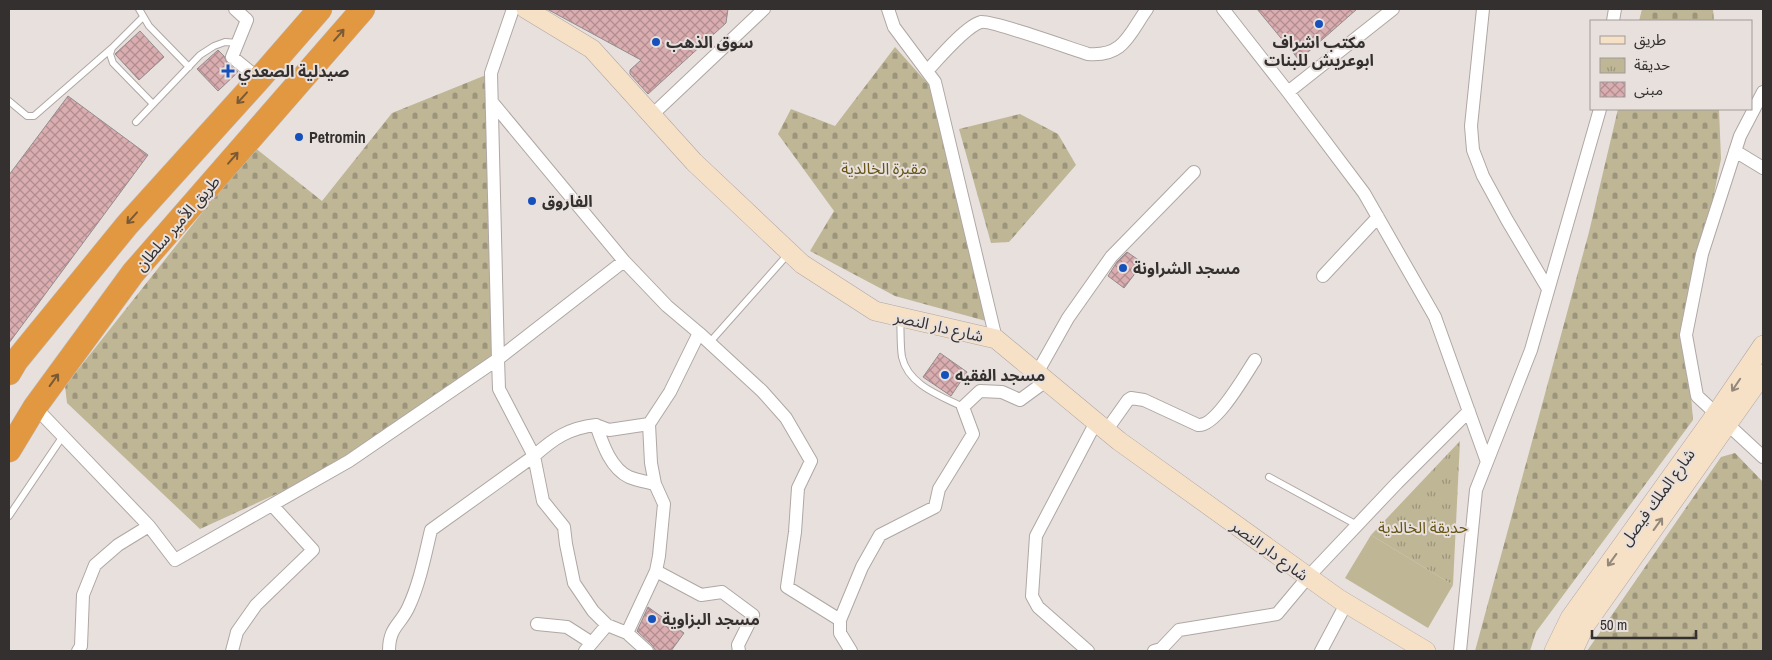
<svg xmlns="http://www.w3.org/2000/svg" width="1772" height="660" viewBox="0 0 1772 660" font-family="'Archivo Narrow','Noto Sans Arabic',sans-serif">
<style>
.grass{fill:#bfb696}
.cemetery{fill:url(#cemetery-stones)}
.park{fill:url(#park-tufts)}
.building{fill:url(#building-cross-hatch);stroke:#948c8d}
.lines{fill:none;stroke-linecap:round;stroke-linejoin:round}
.lane-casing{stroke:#afa7a4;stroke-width:8}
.street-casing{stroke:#afa7a4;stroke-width:14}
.secondary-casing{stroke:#afa7a4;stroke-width:20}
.highway-casing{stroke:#bebdbc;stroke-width:25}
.lane{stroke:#fff;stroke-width:6}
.street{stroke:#fff;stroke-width:12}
.secondary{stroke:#f6e0c6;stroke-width:19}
.highway{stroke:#e29741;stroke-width:24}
.oneway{stroke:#795936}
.oneway2{stroke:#94887a}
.poi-dot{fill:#1650bc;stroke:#e8e0dd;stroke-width:2}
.labels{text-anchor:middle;stroke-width:4;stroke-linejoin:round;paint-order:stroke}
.poi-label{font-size:16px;font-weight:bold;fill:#33302f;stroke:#e8e0dd;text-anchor:start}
.park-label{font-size:16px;fill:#665515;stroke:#e8e0dd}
.street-label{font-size:16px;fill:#33302f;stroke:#e8e0dd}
</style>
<defs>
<pattern id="cemetery-stones" width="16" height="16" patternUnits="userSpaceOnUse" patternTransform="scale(1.25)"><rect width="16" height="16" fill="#bfb696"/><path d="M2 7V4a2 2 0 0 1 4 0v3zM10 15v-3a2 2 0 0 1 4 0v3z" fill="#9c947b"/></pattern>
<pattern id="park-tufts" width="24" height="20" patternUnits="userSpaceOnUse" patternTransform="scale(1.25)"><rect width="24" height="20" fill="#bfb696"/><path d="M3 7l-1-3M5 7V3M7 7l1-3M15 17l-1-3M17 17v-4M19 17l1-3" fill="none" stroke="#9c947b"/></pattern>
<pattern id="building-cross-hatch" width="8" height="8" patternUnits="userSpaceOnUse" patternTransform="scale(1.25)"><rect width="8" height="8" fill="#daadb1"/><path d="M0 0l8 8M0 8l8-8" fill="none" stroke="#b18d90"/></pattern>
</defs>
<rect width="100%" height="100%" fill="#e8e0dd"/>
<!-- grass -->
<path class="grass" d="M1371 535 1453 585 1428 628 1345 578Z"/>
<!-- cemetery -->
<path class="cemetery" d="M1642 9H1713L1714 21H1639Z
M895 47 930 86 986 321 895 296 810 251 834 211 778 134 791 109 835 126Z
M491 73 498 359 349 461 200 529 67 403 65 386 254 147 322 201 392 113Z
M1618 109H1719L1721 159 1686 335 1693 420 1536 632 1530 651H1475L1589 232Z
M1020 114 1058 134 1076 165 1009 242 991 243 959 129Z
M1735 453 1763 482V651H1587L1721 457Z"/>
<!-- park -->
<path class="park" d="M1460 441 1453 585 1371 535Z"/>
<!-- building -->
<path class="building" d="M547 9H728L726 23 648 94 630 74V70L641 60Z
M1257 9H1357L1299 60Z
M140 31 164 57 139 80 115 54Z
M218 50 224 56 227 63 238 72 218 91 197 69Z
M68 96 148 155 9 343V175Z
M1127 252 1143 263 1124 288 1108 276 1117 262Z
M940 353 967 372 951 396 923 377Z
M648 607 684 633 671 651H656L652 645 637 631Z"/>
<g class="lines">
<!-- lane casing -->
<g class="lane-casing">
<path id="lane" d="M139 9 149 26 189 67
M143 17 112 48 110 54 113 63 153 104
M9 101 27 116H34L112 48
M136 122 200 55 214 46 225 42 238 43
M900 318C901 331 900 345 902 357 908 385 941 396 963 407
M710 342 789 253
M1269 477 1357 525
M9 516 63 436"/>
</g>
<!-- street casing -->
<g class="street-casing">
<path id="street" d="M235 9 247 20 232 57 259 79
M888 9 894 27 935 82 996 339
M1223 9 1288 92 1364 193 1435 317 1487 462
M1483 9 1471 126 1473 150 1483 176 1507 220 1548 289
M1613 21 1615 9
M927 71C938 59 966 26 981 22 991 20 1072 49 1088 54 1124 57 1129 34 1147 9
M1288 92 1393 9
M1763 92 1740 136 1702 254 1686 335 1697 396 1763 457
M492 102 624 261
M652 115 764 9
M1735 151 1763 168
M1323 276 1378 217
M699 333 762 391 786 418 811 461 798 488 795 532 787 587 840 620 862 567 880 535 935 507 939 489 973 434 963 407 980 391 1002 392 1020 400 1046 381
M1037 373 1068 318 1111 257 1194 172
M35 407 149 526 175 560 349 461 498 359 491 73 513 9
M596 425 609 430 649 424 651 463 655 484
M1106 431 1128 400 1131 398 1144 400 1198 425C1216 427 1245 375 1255 360
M656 571 701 595 722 592 753 615 738 645 739 651
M840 620V633L851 651
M537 624 567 627 592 643
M607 625 593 611 574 583 566 544 564 527 543 501 534 456C554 438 569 428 596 425 602 442 610 468 629 477 636 480 647 482 655 484L664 504 659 556 656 571 627 633
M78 651 81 646 83 595 95 565 118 545 149 526
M232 651 237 632 256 605 313 550 272 505
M389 651C389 626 401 625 409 606 420 582 425 555 431 530L534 456 499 389 498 359 624 261 667 306 699 333 670 392 649 424
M585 651 607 625 627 633 647 651
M1088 651 1038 607 1032 596 1036 536 1096 422
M1154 651 1161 649 1179 630 1277 614 1308 577 1397 483 1469 411
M1321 651 1346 604
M1460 651 1476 490 1531 350 1600 109"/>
</g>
<!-- secondary casing -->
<g class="secondary-casing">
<path id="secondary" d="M526 9 592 49 694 162 802 264 875 311 996 339 1119 441 1339 599 1426 651
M1554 651 1570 618 1711 421 1763 345
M1573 651 1584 627 1763 374"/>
</g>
<!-- highway casing -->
<g class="highway-casing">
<path id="highway" d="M9 373 16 361 127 225 259 79 320 9
M9 450 35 407 133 273 363 9"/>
</g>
<!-- lane -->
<use href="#lane" class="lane"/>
<!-- street -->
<use href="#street" class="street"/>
<!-- secondary -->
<use href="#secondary" class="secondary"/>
<!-- highway -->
<use href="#highway" class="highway"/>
</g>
<!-- one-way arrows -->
<defs><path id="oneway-shaft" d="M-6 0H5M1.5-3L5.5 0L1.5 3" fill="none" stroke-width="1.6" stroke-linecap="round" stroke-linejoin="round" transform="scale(1.25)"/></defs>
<g class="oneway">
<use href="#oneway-shaft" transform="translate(339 35) rotate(-49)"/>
<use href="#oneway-shaft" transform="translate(242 98) rotate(132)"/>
<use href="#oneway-shaft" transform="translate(233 158) rotate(-49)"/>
<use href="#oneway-shaft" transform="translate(132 218) rotate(132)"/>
<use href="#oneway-shaft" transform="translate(54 380) rotate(-54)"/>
</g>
<g class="oneway2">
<use href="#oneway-shaft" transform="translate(1736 385) rotate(124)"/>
<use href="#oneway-shaft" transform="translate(1658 524) rotate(-54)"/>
<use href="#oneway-shaft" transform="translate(1612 560) rotate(126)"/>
</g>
<!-- markers -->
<g class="poi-dot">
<circle cx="1319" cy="24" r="5"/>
<circle cx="656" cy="42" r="5"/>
<path d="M225.5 63.5h5v5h5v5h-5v5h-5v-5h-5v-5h5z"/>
<circle cx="299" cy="137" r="5"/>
<circle cx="532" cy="201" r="5"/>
<circle cx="1123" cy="268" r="5"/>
<circle cx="945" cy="375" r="5"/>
<circle cx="652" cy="619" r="5"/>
</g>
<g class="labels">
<!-- poi labels -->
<g class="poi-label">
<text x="666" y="48">سوق الذهب</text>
<text x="1319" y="48" text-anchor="middle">مكتب اشراف<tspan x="1319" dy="18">ابوعريش للبنات</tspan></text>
<text x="238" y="77">صيدلية الصعدي</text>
<text x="309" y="143">Petromin</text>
<text x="542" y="207">الفاروق</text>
<text x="1133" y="274">مسجد الشراونة</text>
<text x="955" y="381">مسجد الفقيه</text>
<text x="662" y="625">مسجد البزاوية</text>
</g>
<!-- park labels -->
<g class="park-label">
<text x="884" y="174">مقبرة الخالدية</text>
<text x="1423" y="533">حديقة الخالدية</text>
</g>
<!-- street labels -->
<g class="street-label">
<text transform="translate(177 223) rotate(-49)" y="6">طريق الأمير سلطان</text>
<text transform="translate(939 326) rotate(13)" y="6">شارع دار النصر</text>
<text transform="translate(1657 497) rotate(-54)" y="6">شارع الملك فيصل</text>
<text transform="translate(1270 550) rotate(36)" y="6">شارع دار النصر</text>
</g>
</g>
<!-- border -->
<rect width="1772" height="660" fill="none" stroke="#33302f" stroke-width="20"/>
<!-- legend -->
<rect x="1590" y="20" width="162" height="90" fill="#e8e0dd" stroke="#a09a97"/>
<rect x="1600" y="36" width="25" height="8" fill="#f6e0c6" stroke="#a09a97"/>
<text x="1634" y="45" font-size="15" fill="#33302f">طريق</text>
<rect x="1600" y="58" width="25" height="15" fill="url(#park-tufts)" stroke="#a09a97"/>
<text x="1634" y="70" font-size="15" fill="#33302f">حديقة</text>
<rect x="1600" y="82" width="25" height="15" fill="url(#building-cross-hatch)" stroke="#a09a97"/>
<text x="1634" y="95" font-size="15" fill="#33302f">مبنى</text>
<!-- scale -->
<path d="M1592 630v8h104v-8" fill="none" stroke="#33302f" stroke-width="2.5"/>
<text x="1600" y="630" font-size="15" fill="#33302f" stroke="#e8e0dd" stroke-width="4" paint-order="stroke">50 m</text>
</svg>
